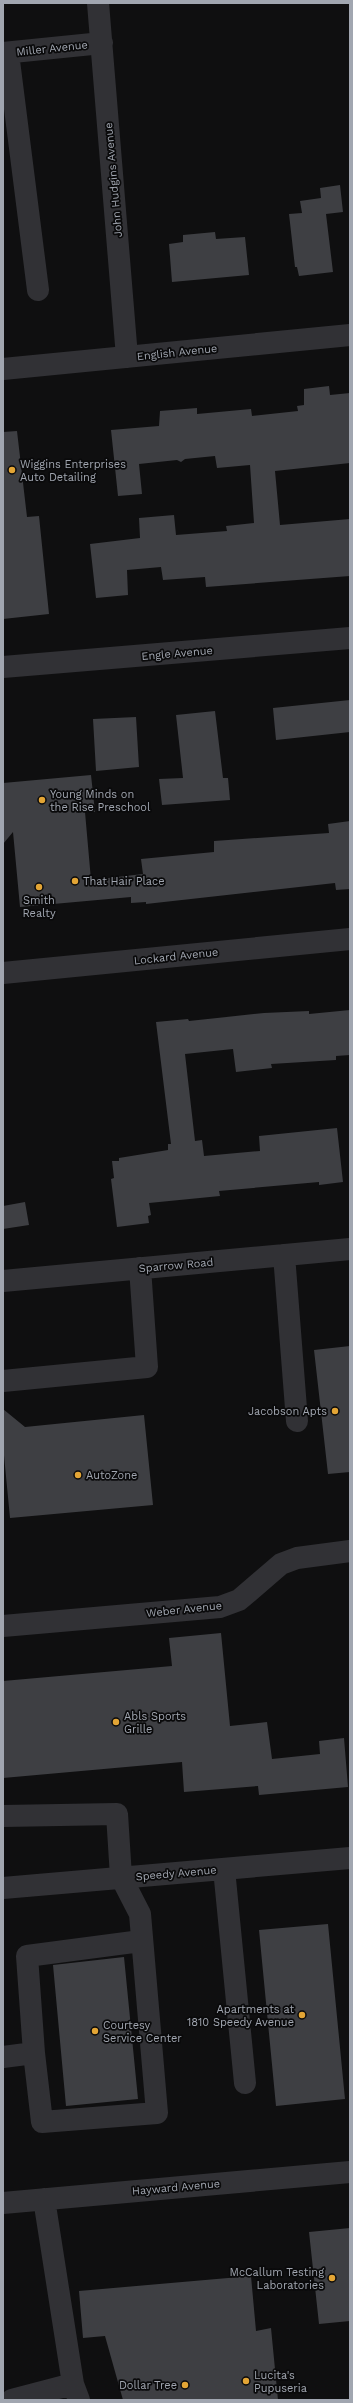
<svg xmlns="http://www.w3.org/2000/svg" width="353" height="2403" viewBox="0 0 353 2403" font-family="'Work Sans',sans-serif">
<style>
.building{fill:#3e3f43}
.lines{fill:none;stroke-linecap:round;stroke-linejoin:round}
.minor{stroke:#313135;stroke-width:22}
.poi-dot{fill:#e3a535;stroke:#0a0a0b;stroke-width:1.5}
.labels{text-anchor:middle;stroke-width:3.5;stroke-linejoin:round;paint-order:stroke}
.street-label{font-size:11px;fill:#a1a6b0;stroke:#0a0a0b}
.poi-label{font-size:11px;fill:#a1a6b0;stroke:#0a0a0b;text-anchor:start}
</style>
<rect width="100%" height="100%" fill="#0f0f10"/>
<!-- building -->
<path class="building" d="M340 185 343 212 326 214 333 272 299 276 297 267H295L289 214 302 213 300 201 321 198 320 188Z
M215 232 216 239 245 237 249 275 172 282 169 244 183 242V235Z
M329 386 330 395 350 393V463L275 471 280 525 350 519V576L206 587 205 577 163 580 161 567 127 570 128 595 96 598 90 544 140 538 139 518 174 515 176 535 227 531 226 526 254 523 250 465 217 468 215 456 185 459 181 462 177 460 139 464 142 494 118 496 111 430 159 426 160 411 197 408V414L251 409 252 416 298 411 297 406 304 405V389Z
M17 431 27 517 39 516 49 614 3 619V432Z
M350 700V732L276 740 273 708Z
M215 711 223 778H228L230 800 162 805 159 779 183 778 176 715Z
M136 717 139 767 96 771 93 719Z
M91 775 95 812H85L91 880 143 874 141 859 214 852V841L329 833 328 824 350 821V889L336 890 335 883 146 904V902L131 903V897L20 907 13 832 3 844V783Z
M350 1010V1055L336 1056V1060L271 1064 272 1068 236 1072 233 1049 185 1054 195 1141 202 1140 204 1156 260 1151 259 1136 337 1128 343 1182 319 1185V1182L219 1191 220 1196 149 1203 151 1215 148 1216 149 1223 117 1227 111 1179 114 1178 112 1161H119V1158L168 1150V1144H171L156 1022 188 1019 189 1021 264 1013 309 1011V1014Z
M25 1202 29 1225 3 1229V1206Z
M350 1346V1472L328 1474 314 1350Z
M3 1409 25 1427 144 1415 153 1505 10 1518 3 1445Z
M221 1633 230 1726 267 1722 272 1759 320 1754 319 1741 344 1738 348 1787 259 1795 258 1786 184 1792 182 1762 3 1778V1681L172 1666 169 1638Z
M328 1924 345 2099 276 2106 259 1930Z
M124 1957 138 2099 66 2106 53 1965Z
M350 2228V2321L319 2324 309 2232Z
M251 2276 256 2331 271 2328 278 2400H123L105 2336 83 2338 79 2291Z"/>
<g class="lines">
<!-- minor -->
<path class="minor" d="M98 3 127 357
M3 53 102 43
M8 53 38 290
M3 369 350 335
M3 667 350 638
M3 973 350 939
M284 1255 297 1421
M3 1281 350 1249
M3 1381 147 1367 140 1268
M3 1626 220 1607 239 1600 281 1564 297 1558 350 1551
M3 1816 117 1814 121 1877 140 1914 157 2113 42 2122 34 2053 3 2057
M224 1869 245 2083
M3 1888 350 1858
M34 2053 27 1956 141 1941
M44 2199 73 2384 79 2400
M3 2203 350 2172
M12 2400 73 2384"/>
</g>
<!-- markers -->
<g class="poi-dot">
<circle cx="12" cy="470" r="4"/>
<circle cx="42" cy="800" r="4"/>
<circle cx="75" cy="881" r="4"/>
<circle cx="39" cy="887" r="4"/>
<circle cx="335" cy="1411" r="4"/>
<circle cx="78" cy="1475" r="4"/>
<circle cx="116" cy="1722" r="4"/>
<circle cx="302" cy="2015" r="4"/>
<circle cx="95" cy="2031" r="4"/>
<circle cx="332" cy="2278" r="4"/>
<circle cx="246" cy="2381" r="4"/>
<circle cx="185" cy="2385" r="4"/>
</g>
<g class="labels">
<!-- street labels -->
<g class="street-label">
<text transform="translate(52 48) rotate(-6)" y="4">Miller Avenue</text>
<text transform="translate(113 180) rotate(-95)" y="4">John Hudgins Avenue</text>
<text transform="translate(177 352) rotate(-6)" y="4">English Avenue</text>
<text transform="translate(177 653) rotate(-5)" y="4">Engle Avenue</text>
<text transform="translate(176 956) rotate(-6)" y="4">Lockard Avenue</text>
<text transform="translate(176 1265) rotate(-5)" y="4">Sparrow Road</text>
<text transform="translate(184 1609) rotate(-6)" y="4">Weber Avenue</text>
<text transform="translate(176 1873) rotate(-5)" y="4">Speedy Avenue</text>
<text transform="translate(176 2187) rotate(-5)" y="4">Hayward Avenue</text>
</g>
<!-- poi labels -->
<g class="poi-label">
<text x="20" y="468">Wiggins Enterprises<tspan x="20" dy="13">Auto Detailing</tspan></text>
<text x="50" y="798">Young Minds on<tspan x="50" dy="13">the Rise Preschool</tspan></text>
<text x="83" y="885">That Hair Place</text>
<text x="39" y="904" text-anchor="middle">Smith<tspan x="39" dy="13">Realty</tspan></text>
<text x="327" y="1415" text-anchor="end">Jacobson Apts</text>
<text x="86" y="1479">AutoZone</text>
<text x="124" y="1720">Abls Sports<tspan x="124" dy="13">Grille</tspan></text>
<text x="294" y="2013" text-anchor="end">Apartments at<tspan x="294" dy="13">1810 Speedy Avenue</tspan></text>
<text x="103" y="2029">Courtesy<tspan x="103" dy="13">Service Center</tspan></text>
<text x="324" y="2276" text-anchor="end">McCallum Testing<tspan x="324" dy="13">Laboratories</tspan></text>
<text x="254" y="2379">Lucita's<tspan x="254" dy="13">Pupuseria</tspan></text>
<text x="177" y="2389" text-anchor="end">Dollar Tree</text>
</g>
</g>
<!-- border -->
<rect width="353" height="2403" fill="none" stroke="#a1a6b0" stroke-width="8"/>
</svg>
